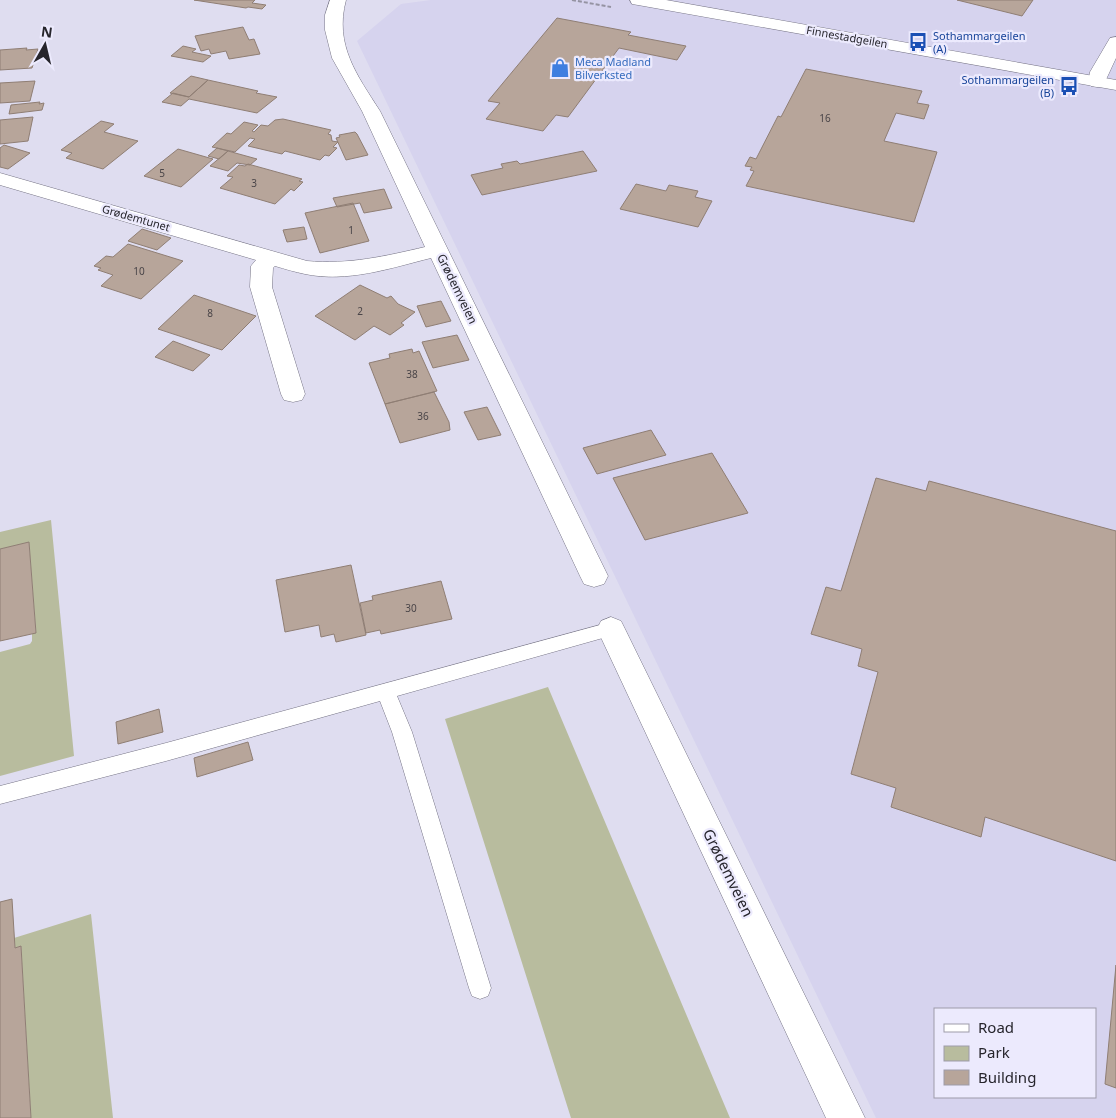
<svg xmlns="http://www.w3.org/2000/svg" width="1116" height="1118" viewBox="0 0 1116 1118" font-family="'Noto Sans',sans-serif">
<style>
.built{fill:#d6d3ee;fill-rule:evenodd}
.green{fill:#b8bc9e}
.building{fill:#b7a59a;stroke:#8f7e74}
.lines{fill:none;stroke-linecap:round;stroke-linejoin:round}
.service-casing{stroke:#777586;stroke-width:1}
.minor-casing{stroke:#777586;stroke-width:1}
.secondary-casing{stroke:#777586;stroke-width:1}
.path{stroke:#9593a2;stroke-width:2;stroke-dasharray:4 2;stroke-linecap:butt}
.service{fill:#fff;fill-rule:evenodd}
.minor{fill:#fff;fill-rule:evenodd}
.secondary{fill:#fff;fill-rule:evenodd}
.labels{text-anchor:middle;stroke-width:4.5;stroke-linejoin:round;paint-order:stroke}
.number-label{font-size:10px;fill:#4a4548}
.far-transit-label{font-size:11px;fill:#164399;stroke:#eceafd;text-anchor:start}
.far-street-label{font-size:11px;fill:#26252c;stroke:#eceafd}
.far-shop-label{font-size:11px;fill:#366cbe;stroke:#eceafd;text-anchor:start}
.street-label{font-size:12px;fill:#26252c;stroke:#eceafd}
.near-street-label{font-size:15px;fill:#26252c;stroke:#eceafd}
</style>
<rect width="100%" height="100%" fill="#dfddf0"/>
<!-- built -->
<path class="built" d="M431 0H1116V1118H876L357 41 401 4ZM935 1009H1095V1097H935Z"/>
<!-- green -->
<path class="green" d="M51 520 74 756 0 776V652L30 644 32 641V633L36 632 29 543 0 549V532Z
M548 687 730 1118H571L445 719Z
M91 914 113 1118H31L21 946 15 948 14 938Z"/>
<!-- building -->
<path class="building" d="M194 0H255L252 3 266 5 262 9 248 7 246 8Z
M957 0H1033L1022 16Z
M557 18 631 32 628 35 686 46 677 60 619 48 568 117 556 115 543 131 486 119 500 103 488 101Z
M243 27 249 40 254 39 260 54 229 59 226 51 211 54 209 49 201 51 195 36Z
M183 46 196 49 192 52 211 56 203 62 171 56Z
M27 48 26 50 38 49 32 68 0 70V50Z
M806 69 922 91 917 103 929 105 924 119 896 113 884 141 937 152 914 222 746 186 754 171 750 170 752 167 745 166 750 157 756 159 778 116 781 117Z
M191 76 208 80 189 97 170 93Z
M208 80 258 91 256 93 277 97 257 113 189 99 181 106 162 102 173 93 189 97Z
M35 81 30 101 0 103V83Z
M40 102 39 104 44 103 42 110 9 114 11 105Z
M33 117 28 141 0 144V120Z
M283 119 331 130 328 134 331 135 332 141 338 142 333 147 337 148 329 156 325 155 320 160 285 151 282 154 248 146 255 139 250 138 235 152 212 147 227 133 231 134 244 122 258 125 252 131 254 132 261 125 268 126 275 120Z
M101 121 114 124 104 132 138 141 103 169 66 158 72 153 61 150Z
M355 132 357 134 368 155 346 160 336 138 340 137 339 135Z
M4 145 30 153 8 169 0 167V148Z
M217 148 228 151 219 159 208 156Z
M178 149 213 159 181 187 144 176Z
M228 151 257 159 250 165 237 163 228 171 210 166Z
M583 151 597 171 482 195 471 175 503 168 501 164 517 161 520 164Z
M248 164 302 179 299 181 303 182 294 191 291 189 275 204 220 188 233 177 227 176 239 165 245 166Z
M636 184 666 191 669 185 698 191 695 197 712 201 698 227 620 209Z
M384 189 392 208 364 213 360 203 337 207 333 198Z
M353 203 369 241 320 253 305 213Z
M304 227 307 239 287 242 283 230Z
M142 229 171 238 157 250 128 241Z
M128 244 183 261 141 299 101 286 113 275 98 270 101 268 94 266 106 256 113 257Z
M360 285 387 298 391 296 398 304 415 312 401 323 404 325 390 335 374 326 355 340 315 316Z
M194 295 256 316 222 350 158 329Z
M441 301 451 321 426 327 417 306Z
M457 335 469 360 433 368 422 342Z
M173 341 210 355 193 371 155 357Z
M412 349 413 353 419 351 437 391 385 404 369 363 390 358 389 354Z
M434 392 449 422 450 430 400 443 385 404Z
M487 407 501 435 478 440 464 412Z
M651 430 666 455 597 474 583 448Z
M712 453 748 513 645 540 613 478Z
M876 478 926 491 929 481 1116 531V861L985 817 981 837 891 807 896 788 851 774 878 672 858 666 862 649 811 634 826 587 841 591Z
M29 542 36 633 0 641V549Z
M351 565 366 635 336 642 334 634 321 637 319 625 285 632 276 580Z
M441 581 452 619 381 634 380 630 366 633 360 603 373 600 372 596Z
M159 709 163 732 118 744 116 722Z
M248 742 253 760 197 777 194 758Z
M12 899 15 948 21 946 31 1118H0V902Z
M1116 965V1088L1105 1084Z"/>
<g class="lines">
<!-- service casing -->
<g class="service-casing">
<path id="service" d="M611 622 617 624 620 629 617 634 397 696 412 732 491 988 488 996 480 999 472 996 469 988 392 732 380 701 166 761 0 804V786L166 743Z"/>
</g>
<!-- minor casing -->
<g class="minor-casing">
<path id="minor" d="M330 0H346C334 45 357 75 380 111L608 576 604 584 594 587 584 584 580 576 431 258C391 268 347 283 305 274 295 272 285 269 275 266L273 268 272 287 305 394 302 400 293 402 284 400 281 394 250 287 251 266 256 260 0 185V173L307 261C348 265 386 256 425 247L362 111 332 58 325 30V15Z
M1116 37V58L1103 86 1097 87 1091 86 1088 82 1090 72 1110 38Z
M611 617 621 621 625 629 865 1118H826L597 629 601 621Z"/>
</g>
<!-- secondary casing -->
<g class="secondary-casing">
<path id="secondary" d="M630 0H666L1116 80V90L638 5 632 4Z"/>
</g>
<!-- path -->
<path class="path" d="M572 0 611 7"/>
<!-- service -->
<use href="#service" class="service"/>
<!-- minor -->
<use href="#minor" class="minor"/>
<!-- secondary -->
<use href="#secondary" class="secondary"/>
</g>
<!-- icons -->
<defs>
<g id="bus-bare" transform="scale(1.5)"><path d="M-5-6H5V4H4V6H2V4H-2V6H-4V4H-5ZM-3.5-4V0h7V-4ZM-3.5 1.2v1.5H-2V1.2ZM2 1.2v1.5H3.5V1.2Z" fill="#1a4fb4" stroke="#eceafd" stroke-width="2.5" paint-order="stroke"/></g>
<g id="shop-bare" transform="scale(1.5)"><path d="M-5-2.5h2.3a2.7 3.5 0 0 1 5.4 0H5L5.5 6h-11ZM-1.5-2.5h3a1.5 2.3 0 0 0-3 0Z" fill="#3f7fe0" stroke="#eceafd" stroke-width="2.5" paint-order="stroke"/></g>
</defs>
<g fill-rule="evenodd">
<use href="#bus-bare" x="918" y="42"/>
<use href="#shop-bare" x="560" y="68"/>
<use href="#bus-bare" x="1069" y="86"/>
</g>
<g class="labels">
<!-- number labels -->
<g class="number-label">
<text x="825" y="122">16</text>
<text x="162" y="177">5</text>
<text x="254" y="187">3</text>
<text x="351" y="234">1</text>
<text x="139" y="275">10</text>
<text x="360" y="315">2</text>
<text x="210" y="317">8</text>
<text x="412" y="378">38</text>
<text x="423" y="420">36</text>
<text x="411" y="612">30</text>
</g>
<!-- far-transit labels -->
<g class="far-transit-label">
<text x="933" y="40">Sothammargeilen<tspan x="933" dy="13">(A)</tspan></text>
<text x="1054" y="84" text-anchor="end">Sothammargeilen<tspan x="1054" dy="13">(B)</tspan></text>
</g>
<!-- far-street labels -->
<g class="far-street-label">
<text transform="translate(847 37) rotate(10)" y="4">Finnestadgeilen</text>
<text transform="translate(136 218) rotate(16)" y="4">Grødemtunet</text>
</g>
<!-- far-shop labels -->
<g class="far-shop-label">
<text x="575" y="66">Meca Madland<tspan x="575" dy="13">Bilverksted</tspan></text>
</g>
<!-- street labels -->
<g class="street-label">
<text transform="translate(457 289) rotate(64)" y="4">Grødemveien</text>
</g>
<!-- near-street labels -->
<g class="near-street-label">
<text transform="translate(728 873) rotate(64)" y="5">Grødemveien</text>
</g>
</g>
<!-- legend -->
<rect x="934" y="1008" width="162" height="90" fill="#eceafd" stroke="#9d9ba9"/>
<rect x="944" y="1024" width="25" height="8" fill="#ffffff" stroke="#9d9ba9"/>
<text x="978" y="1033" font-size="15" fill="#26252c">Road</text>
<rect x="944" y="1046" width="25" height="15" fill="#b8bc9e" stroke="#9d9ba9"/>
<text x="978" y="1058" font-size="15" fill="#26252c">Park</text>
<rect x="944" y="1070" width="25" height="15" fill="#b7a59a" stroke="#9d9ba9"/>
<text x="978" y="1083" font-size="15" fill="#26252c">Building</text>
<!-- north arrow -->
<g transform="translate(45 45) rotate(8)" stroke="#eceafd" stroke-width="4" paint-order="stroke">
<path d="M0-4L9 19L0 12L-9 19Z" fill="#26252c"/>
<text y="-8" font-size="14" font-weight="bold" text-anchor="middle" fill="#26252c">N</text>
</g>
</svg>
